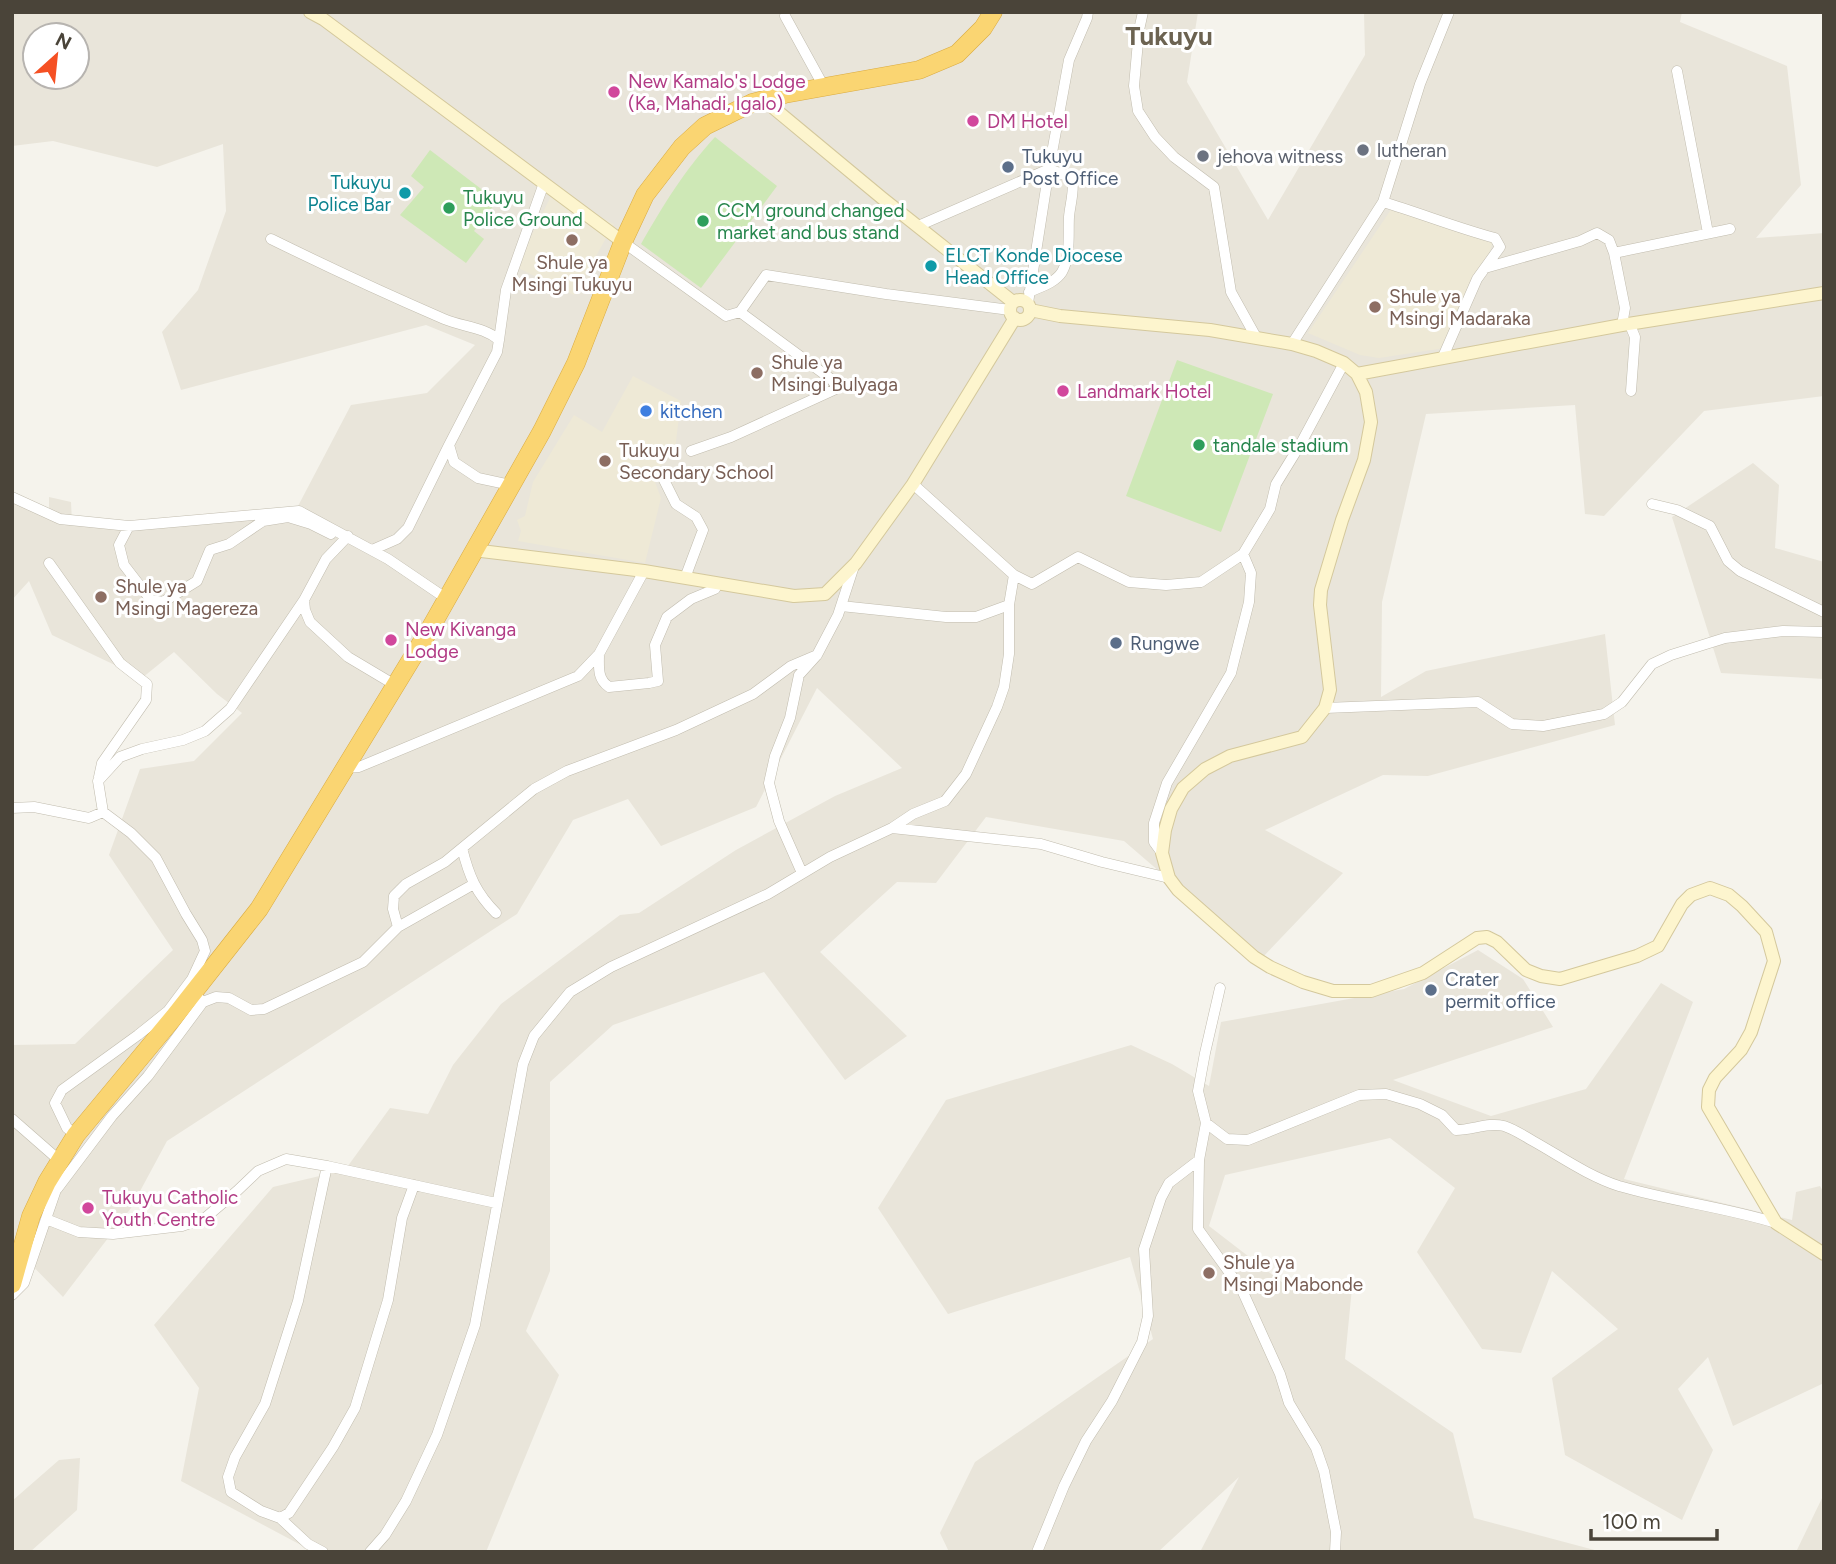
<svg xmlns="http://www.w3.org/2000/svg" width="1836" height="1564" viewBox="0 0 1836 1564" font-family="Figtree,sans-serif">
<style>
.residential{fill:#e9e5da;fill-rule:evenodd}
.education{fill:#eee9d6}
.green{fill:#cee8b6}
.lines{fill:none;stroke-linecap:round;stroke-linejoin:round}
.street-casing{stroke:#c1bcae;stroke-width:11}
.secondary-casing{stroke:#d4c89c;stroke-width:14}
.highway-casing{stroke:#daab41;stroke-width:19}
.street{stroke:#fff;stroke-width:10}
.secondary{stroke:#fdf5ce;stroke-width:12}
.highway{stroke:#fad572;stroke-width:18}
.hotel-dot{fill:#d1479c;stroke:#fff;stroke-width:2.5}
.worship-dot{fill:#6b7280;stroke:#fff;stroke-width:2.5}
.service-dot{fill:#5c6f8a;stroke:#fff;stroke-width:2.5}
.culture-dot{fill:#0f9aa8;stroke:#fff;stroke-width:2.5}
.leisure-dot{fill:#2e9e5b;stroke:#fff;stroke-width:2.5}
.education-dot{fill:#8d6e63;stroke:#fff;stroke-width:2.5}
.shop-dot{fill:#3f7fe0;stroke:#fff;stroke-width:2.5}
.labels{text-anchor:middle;stroke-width:6;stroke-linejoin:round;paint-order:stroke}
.hotel-label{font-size:19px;fill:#b23c85;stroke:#fff;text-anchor:start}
.worship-label{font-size:19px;fill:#5b616d;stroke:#fff;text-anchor:start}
.service-label{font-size:19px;fill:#4e5e75;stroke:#fff;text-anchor:start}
.culture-label{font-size:19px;fill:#0d838f;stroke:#fff;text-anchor:end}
.leisure-label{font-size:19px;fill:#27864d;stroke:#fff;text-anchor:start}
.education-label{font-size:19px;fill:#785e54;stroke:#fff;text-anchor:start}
.shop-label{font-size:19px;fill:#366cbe;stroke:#fff;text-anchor:start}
.district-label{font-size:26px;font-weight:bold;fill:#6c6351;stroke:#fff}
</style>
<rect width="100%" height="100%" fill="#f5f3ec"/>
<!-- residential -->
<path class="residential" d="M12 12H1198L1187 82 1268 220 1365 55 1364 12H1682L1680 22 1787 66 1801 185 1756 238 1824 233V396L1704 411 1604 516 1585 514 1575 405 1426 414 1382 602 1381 697 1426 671 1605 634 1615 725 1428 776 1383 775 1265 830 1343 873 1261 959 1124 841 986 817 936 883 897 882 820 952 907 1036 845 1080 764 972 613 1025 550 1082V1271L526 1331 559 1375 486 1552H314L181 1481 199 1388 154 1325 273 1187 345 1170 390 1108 428 1114 453 1065 501 1004 620 915 639 913 736 850 835 796 902 768 817 688 756 807 661 846 628 799 573 820 517 914 167 1141 131 1208 63 1297 14 1247 12 1253V1045L75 1044 173 950 109 855 140 769 194 761 242 713 217 694 174 652 142 678 52 635 29 581 12 600V502L49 518V497L71 502 72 523 175 521 297 508 351 405 427 393 475 345 426 325 181 390 162 332 198 290 226 211 223 144 157 167 53 141 12 146ZM35 35H77V77H35Z
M1753 463 1779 485 1775 548 1824 562V679L1721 673 1672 517Z
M1478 950 1523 979 1553 1027 1393 1080 1491 1116 1586 1089 1661 983 1693 1002 1624 1179 1792 1220 1796 1192 1820 1186 1824 1193V1383L1733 1426 1708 1357 1678 1389 1713 1450 1682 1520 1565 1455 1552 1378 1618 1329 1552 1271 1521 1353 1482 1349 1417 1252 1455 1188 1390 1138 1225 1175 1209 1226 1283 1283 1352 1288 1345 1359 1453 1433 1474 1518 1602 1552H1200L1239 1477 1158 1552H949L940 1533 975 1462 1153 1339 1130 1257 948 1314 878 1208 946 1100 1131 1045 1172 1064 1209 1086 1221 1022 1404 989Z
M80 1458 77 1510 30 1552H12V1501L59 1460Z
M1824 1494V1552H1796Z"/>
<!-- education -->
<path class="education" d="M552 194 614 224 574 295 516 267Z
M1392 208 1493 241 1488 257 1445 348 1379 358 1360 355 1308 333Z
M633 376 681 401 675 449 657 470 655 482 661 498 645 563 518 541 521 531 517 520 525 516 533 482 574 415 602 432Z"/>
<!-- green -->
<path class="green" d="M715 137 777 186 701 288 641 244C664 204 684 171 715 137Z
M430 150 497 201 474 231 484 239 466 263 400 215 424 187 411 176Z
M1177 360 1273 394 1221 532 1126 496Z"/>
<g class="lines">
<!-- street casing -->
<g class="street-casing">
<path id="street" d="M1143 12 1139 30 1134 86 1138 111 1155 137 1174 157 1214 187 1231 292 1256 337
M785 16 824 87
M1677 71 1708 233
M1383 202C1420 213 1457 228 1495 238L1500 247 1477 279 1442 359
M918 226 1049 169 1072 178C1075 190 1070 204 1069 217 1068 234 1071 256 1062 272 1055 283 1040 287 1029 292
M271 239C328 267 386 294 444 319 463 327 484 327 499 340L497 352 449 445 454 462 478 478 511 485
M623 242 726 316 740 312 766 275 886 294 1010 310
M1614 253 1730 229
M1485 268 1580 241 1597 233 1609 240 1614 253 1625 308 1622 325
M1028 303 1049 169 1069 60 1087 18 1088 12
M1630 325 1635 337 1631 391
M499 340 506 290 544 183
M1292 344 1383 202 1420 84 1449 12
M691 451 731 437 838 388 831 379 740 312
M663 478 676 504 696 517 703 530 685 578
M913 484 1014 575 1032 584 1078 557 1129 582 1166 585 1201 582 1243 554 1270 509 1276 484 1300 445 1344 363
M12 497 60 519 129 526 299 511 388 559 447 599
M1652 504 1677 510 1710 526 1728 561 1740 571 1824 612
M129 526 119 545 124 565 151 600 163 602 197 581 210 550 229 544 263 521 288 517 311 524 331 534
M372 550 397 539 408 528 449 445
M49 563 120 663 147 684 146 700 102 763 99 777
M304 600 305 610 310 622 348 657 395 685
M841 606 946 617H976L1009 605
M599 654C599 667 597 679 609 687L649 683 658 681 655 645 667 617 691 599 715 589 718 583
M1325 708 1478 702 1512 724 1543 726 1604 714 1622 702 1652 664 1671 655 1725 638 1783 631 1824 632
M344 768 359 767 578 676 599 654 644 571
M12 808 34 807 89 818 103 812
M892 828 1041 844 1102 862 1169 878
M462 848C469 876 476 893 496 913
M1162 853 1154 842V823L1167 783 1231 673 1249 602 1251 573 1243 554
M802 873 779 821 769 783 775 756 790 718 799 675 817 655 838 615 854 566
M398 927 393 909 394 896 406 884 445 862 534 789 567 771 676 730 753 694 791 666 817 655
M1220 988 1205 1053 1198 1091 1206 1123 1199 1160 1198 1229 1242 1290 1280 1374 1289 1403 1316 1448 1324 1471 1336 1532 1335 1552
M193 993 203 1002 216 997 229 998 251 1010 264 1009 363 962 398 927 474 884
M174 1017 168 1011 192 979 205 951 202 940 186 914 156 858 131 833 103 812 98 781 120 757 142 749 183 740 205 731 230 709 304 600 326 559 348 536
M12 1119 60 1161 59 1166
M1206 1123 1227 1139 1248 1140 1359 1095 1386 1094 1420 1104 1442 1115 1456 1130C1473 1130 1488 1122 1504 1126 1514 1129 1524 1136 1533 1141 1560 1156 1588 1176 1619 1186 1670 1201 1724 1207 1776 1223
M76 1135 67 1128 55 1103 62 1090 138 1035 168 1011
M57 1189 112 1116 148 1076 203 1002
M46 1219 79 1232 113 1234 182 1226 205 1218 237 1191 258 1171 286 1159 327 1166 496 1203
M12 1295 24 1283 58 1184
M280 1518 289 1513 333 1447 355 1408 388 1300 402 1218 414 1185
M323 1552 308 1544 280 1518 261 1511 231 1492 228 1477 235 1457 265 1404 298 1301 327 1166
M370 1552 385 1535 406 1501 437 1435 475 1325 523 1064 534 1036 570 992 611 967 768 894 830 857 892 828 913 814 945 801 966 774 997 707 1004 687 1009 654V605L1014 575
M1037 1552 1064 1486 1086 1441 1112 1401 1142 1342 1148 1316 1144 1249 1161 1198 1169 1183 1199 1160"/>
</g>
<!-- secondary casing -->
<g class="secondary-casing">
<path id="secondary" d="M310 12 323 19 623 242
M764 100 882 198 1013 302
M1010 310a10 10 0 1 1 20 0a10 10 0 1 1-20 0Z
M1030 310 1060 316 1210 330 1292 344 1316 351 1344 363 1357 374 1366 392 1371 422 1364 460 1342 520 1321 590 1320 605 1330 690 1325 708 1302 737 1230 756 1205 769 1183 788 1171 809 1165 830 1162 853 1169 878 1178 890 1254 957 1270 967 1303 982 1333 991H1371L1423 973 1477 938 1487 937 1497 942 1526 970 1541 976 1560 979 1637 956 1658 946 1682 904 1691 895 1710 888 1729 895 1742 906 1766 932 1774 961 1751 1032 1741 1050 1715 1078 1709 1090 1708 1107 1776 1223 1824 1254
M1357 374 1622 325 1824 293
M473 550 644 571 794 596 825 594 856 563 913 484 1015 318"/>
</g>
<!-- highway casing -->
<g class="highway-casing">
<path id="highway" d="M12 1284 31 1216 47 1182 76 1135 174 1017 259 909 431 627 542 431 576 363 623 242 645 195 682 147 705 126 752 103 785 94 919 70 957 54 983 28 993 12"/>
</g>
<!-- street -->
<use href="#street" class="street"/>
<!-- secondary -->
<use href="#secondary" class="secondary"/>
<!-- highway -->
<use href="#highway" class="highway"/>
</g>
<!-- markers -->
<g class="hotel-dot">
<circle cx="614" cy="92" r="7"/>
<circle cx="973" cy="121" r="7"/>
<circle cx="1063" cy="391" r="7"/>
<circle cx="391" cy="640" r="7"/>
<circle cx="88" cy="1208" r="7"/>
</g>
<g class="worship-dot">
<circle cx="1363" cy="150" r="7"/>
<circle cx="1203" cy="156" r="7"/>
</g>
<g class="service-dot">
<circle cx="1008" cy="167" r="7"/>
<circle cx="1116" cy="643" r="7"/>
<circle cx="1431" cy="990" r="7"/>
</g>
<g class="culture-dot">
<circle cx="405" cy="193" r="7"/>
<circle cx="931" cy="266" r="7"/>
</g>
<g class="leisure-dot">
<circle cx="449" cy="208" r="7"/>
<circle cx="703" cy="221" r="7"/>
<circle cx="1199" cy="445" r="7"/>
</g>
<g class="education-dot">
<circle cx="572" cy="240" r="7"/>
<circle cx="1375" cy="307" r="7"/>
<circle cx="757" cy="373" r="7"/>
<circle cx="605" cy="461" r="7"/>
<circle cx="101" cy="597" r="7"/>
<circle cx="1209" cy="1273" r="7"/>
</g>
<circle class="shop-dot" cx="646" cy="411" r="7"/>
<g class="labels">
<!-- hotel labels -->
<g class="hotel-label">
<text x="628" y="88">New Kamalo's Lodge<tspan x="628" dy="22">(Ka, Mahadi, Igalo)</tspan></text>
<text x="987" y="128">DM Hotel</text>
<text x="1077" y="398">Landmark Hotel</text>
<text x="405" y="636">New Kivanga<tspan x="405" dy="22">Lodge</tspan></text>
<text x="102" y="1204">Tukuyu Catholic<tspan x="102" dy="22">Youth Centre</tspan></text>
</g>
<!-- worship labels -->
<g class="worship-label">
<text x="1377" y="157">lutheran</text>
<text x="1217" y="163">jehova witness</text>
</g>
<!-- service labels -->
<g class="service-label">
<text x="1022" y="163">Tukuyu<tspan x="1022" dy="22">Post Office</tspan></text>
<text x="1130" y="650">Rungwe</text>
<text x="1445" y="986">Crater<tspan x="1445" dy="22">permit office</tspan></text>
</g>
<!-- culture labels -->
<g class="culture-label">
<text x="391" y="189">Tukuyu<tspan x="391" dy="22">Police Bar</tspan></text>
<text x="945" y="262" text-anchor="start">ELCT Konde Diocese<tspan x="945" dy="22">Head Office</tspan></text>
</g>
<!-- leisure labels -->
<g class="leisure-label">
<text x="463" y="204">Tukuyu<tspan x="463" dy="22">Police Ground</tspan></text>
<text x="717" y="217">CCM ground changed<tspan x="717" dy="22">market and bus stand</tspan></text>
<text x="1213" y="452">tandale stadium</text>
</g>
<!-- education labels -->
<g class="education-label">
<text x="572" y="269" text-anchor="middle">Shule ya<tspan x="572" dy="22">Msingi Tukuyu</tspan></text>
<text x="1389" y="303">Shule ya<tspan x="1389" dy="22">Msingi Madaraka</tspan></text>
<text x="771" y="369">Shule ya<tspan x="771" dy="22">Msingi Bulyaga</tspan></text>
<text x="619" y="457">Tukuyu<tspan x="619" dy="22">Secondary School</tspan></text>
<text x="115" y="593">Shule ya<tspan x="115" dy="22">Msingi Magereza</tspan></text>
<text x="1223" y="1269">Shule ya<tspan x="1223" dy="22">Msingi Mabonde</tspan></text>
</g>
<!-- shop labels -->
<g class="shop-label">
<text x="660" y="418">kitchen</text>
</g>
<!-- district labels -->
<g class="district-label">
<text x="1169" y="45">Tukuyu</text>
</g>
</g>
<!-- border -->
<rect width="1836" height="1564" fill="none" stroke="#4a4439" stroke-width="28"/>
<!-- north arrow -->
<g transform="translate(56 56) rotate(27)"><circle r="33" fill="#ffffff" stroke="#b7b4b0" stroke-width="2"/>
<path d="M0-5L12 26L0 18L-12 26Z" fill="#f55023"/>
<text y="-10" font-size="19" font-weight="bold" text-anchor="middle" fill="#4a4439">N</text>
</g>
<!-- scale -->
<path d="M1591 1529v10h126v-10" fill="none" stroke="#4a4439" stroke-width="3.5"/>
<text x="1602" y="1529" font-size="21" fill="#4a4439" stroke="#ffffff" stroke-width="5" paint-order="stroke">100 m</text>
</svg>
